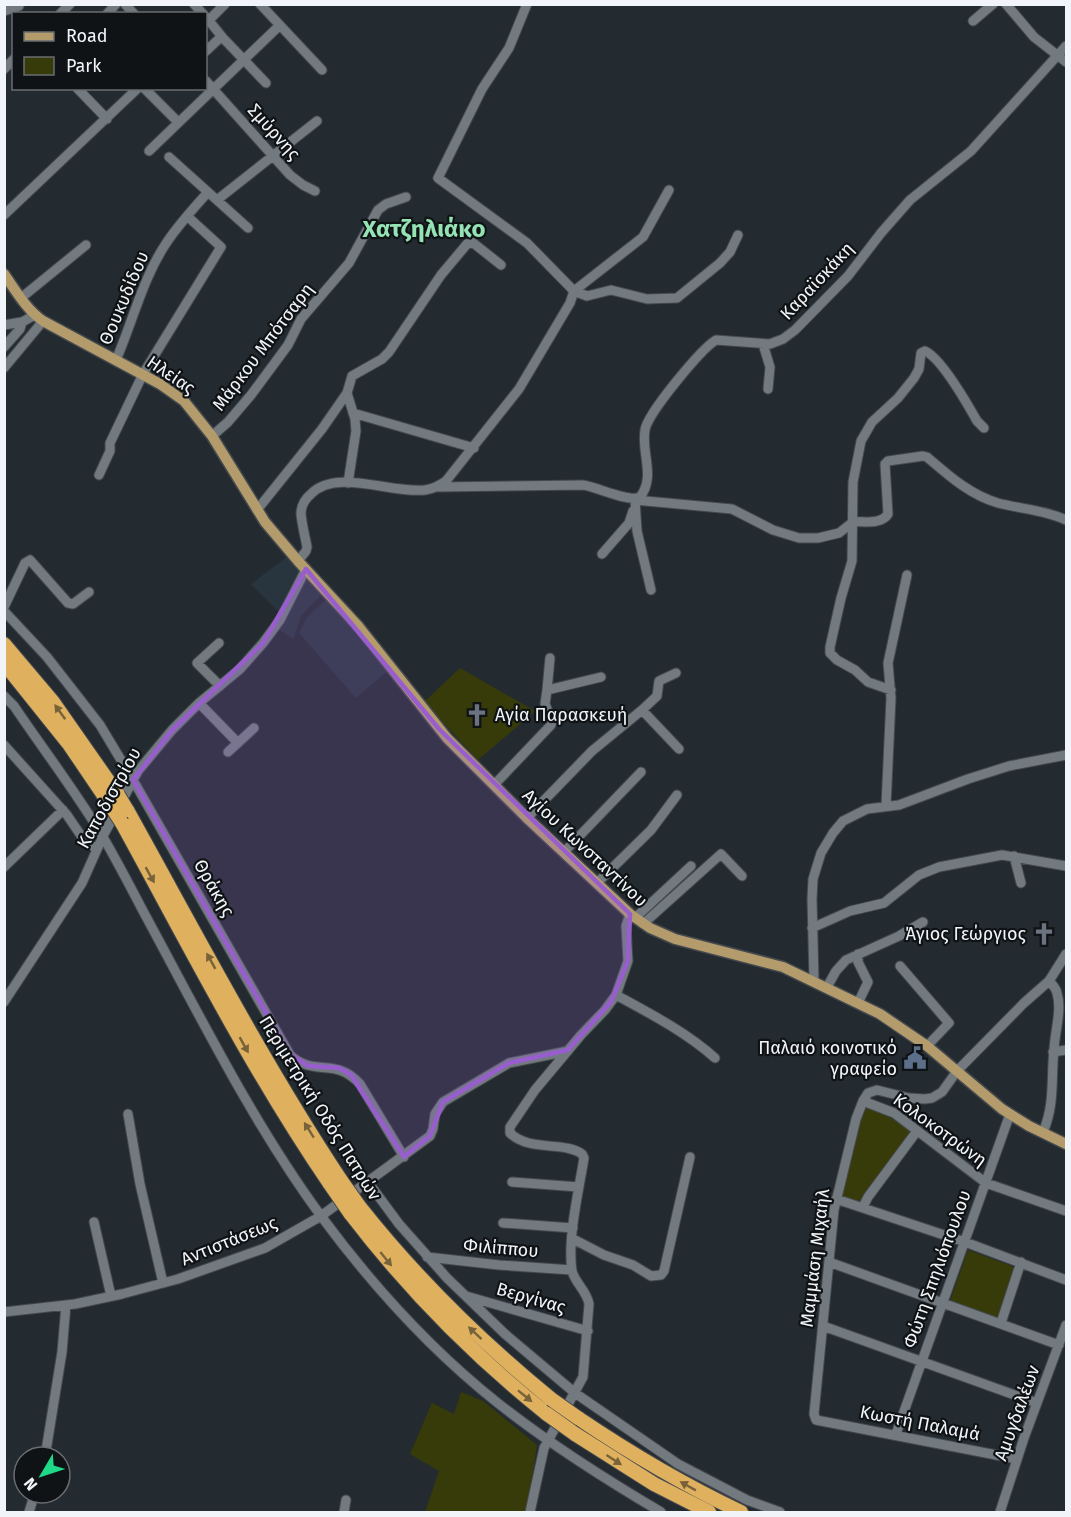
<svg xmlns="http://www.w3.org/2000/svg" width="1071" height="1517" viewBox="0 0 1071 1517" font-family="'Fira Sans',sans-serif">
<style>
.built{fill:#29353e}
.green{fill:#373b09}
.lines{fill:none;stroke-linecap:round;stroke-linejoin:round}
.minor-casing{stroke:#44494e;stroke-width:11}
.major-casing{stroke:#44494e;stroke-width:13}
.highway-casing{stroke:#44494e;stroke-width:16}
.minor{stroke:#727a80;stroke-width:9}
.major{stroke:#b39b6c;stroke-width:10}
.highway{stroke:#dfb15e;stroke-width:14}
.highway-bridge-casing{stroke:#44494e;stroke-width:16;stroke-linecap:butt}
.highway-bridge{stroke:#dfb15e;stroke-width:14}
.oneway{fill:#78623a}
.marked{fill:#985ece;fill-opacity:0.2;stroke:#985ece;stroke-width:4.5;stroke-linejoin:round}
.labels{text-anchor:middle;stroke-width:4.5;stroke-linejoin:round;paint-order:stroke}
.street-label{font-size:18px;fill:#f1f5f9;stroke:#101315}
.poi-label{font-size:18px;fill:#f1f5f9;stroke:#101315;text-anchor:end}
.district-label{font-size:24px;font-weight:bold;fill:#95e2b4;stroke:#101315}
</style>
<rect width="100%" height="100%" fill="#242b30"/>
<!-- built -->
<path class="built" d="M289 555 303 569 280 613 251 584Z
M307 574 324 592 301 616 293 639 278 629Z
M329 597 389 670 356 698 299 633 307 617Z"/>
<!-- green -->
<path class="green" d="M460 668 535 711 478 760 424 702Z
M863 1101 913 1132 860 1202 840 1196Z
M968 1250 1014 1267 997 1318 950 1301Z
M461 1392 483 1401 537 1445 527 1512H425L439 1471 410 1454 432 1403 454 1414Z"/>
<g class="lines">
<!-- minor casing -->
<g class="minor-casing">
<path id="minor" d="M125 4 134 14
M194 4 203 14
M260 4 322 70
M527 4 509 48 482 89 438 178 527 243 574 291 587 296 611 290 647 299 677 298 720 263 730 252 738 235
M1006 4 1034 37 1066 62
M4 11 19 6
M60 14 70 4
M107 14 116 4
M206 17 223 38 266 83
M209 20 225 4
M973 21 993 4
M206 51 221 37
M4 69 14 59
M206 81 290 175 303 185 315 191
M77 88 107 119
M144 88 178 122
M149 151 279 26
M169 157 248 228
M217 200 317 121
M4 215 138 88
M21 298 86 245
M4 325 22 322 35 315
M763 344 770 367 768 389
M4 347 20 329 22 322
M116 360C133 321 143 277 167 242 179 224 194 208 208 192
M4 368 43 321
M347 393 355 419 356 431 348 483
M353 413 474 448
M212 436 228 422 251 395 288 345 301 319 349 263 378 210 386 204 406 197
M99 475 110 451V443L143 374 221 247 187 216
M439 487 583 485C598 487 629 503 640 497 656 477 641 453 645 430 647 414 701 349 716 340L770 344 783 339 795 330 848 276 881 233 910 200 971 151 1066 46
M635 500 732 509 773 530 799 538H818L839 533 853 522
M635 500 637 531 651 590
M257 510 322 429 347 393 352 376 382 359 389 352 441 275 467 244 472 242 501 265
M853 522C864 521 881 525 888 514L885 464 888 461 923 456 927 457C948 475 970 495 998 503 1021 509 1045 510 1066 520
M602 554 629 523 633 511
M298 561 306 551 307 547C305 536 302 525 301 514 301 506 305 499 311 494 336 468 392 494 425 490 433 489 439 486 446 481L519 389 570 303 574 291 643 237 669 190
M4 607 25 563 30 560 68 603 73 604 89 592
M4 611 47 657 100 725 133 780 290 1055C315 1078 334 1056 360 1084L404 1157
M219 643 197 663 220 686
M547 690 550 658
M891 690 868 682 855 670 837 660 830 653V647L841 598 852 561 853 482 861 441 872 422 898 398 914 378 919 369 921 353 925 351C941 358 968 405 977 421L984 428
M4 696 14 706C43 749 76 792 103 837 117 861 130 886 143 911 199 1014 252 1122 321 1216 372 1285 432 1351 499 1404 550 1444 605 1479 661 1512
M199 703 238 743
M642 710 657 696 659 681 676 673
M4 745 67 815 84 840 97 849
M228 752 254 728
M494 785 551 725 552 721 545 704 547 690 601 677
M886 806 891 698 888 663 907 575
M527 818 592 751 642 710 679 749
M564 852 641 772
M1014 856 1021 883
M4 867 63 810
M597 883 651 830 677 795
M635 918 691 866
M643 924 721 854 742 876
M812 928 850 911 884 903 919 875 939 867 1002 855 1066 866
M900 966 949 1023 927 1046
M814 981 812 899 813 879 821 853 833 833 843 821 867 809 899 805 968 779 1009 766 1066 755
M827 987 836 971 846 960 899 936 923 922
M616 995C649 1013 686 1032 715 1058
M4 1002 82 883 103 836 138 771 172 730 199 703 240 669 263 643 280 620 306 569
M858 1003 868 982 858 962V954
M1053 1052 1066 1050
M863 1101 894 1113 986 1183 1066 1211
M128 1114 140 1184 163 1283
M1043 1132C1055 1105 1051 1078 1054 1049 1055 1031 1062 1010 1057 993 1056 988 1052 984 1049 981
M368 1182 399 1224 447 1278 505 1334 575 1393 678 1464 747 1500 780 1512
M512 1182 579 1187
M836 1199 965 1242 1066 1280
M863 1207 868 1197 917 1131
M94 1222 111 1296
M503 1223 573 1228
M573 1239 604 1255 633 1265 651 1276 661 1275 664 1271 690 1157
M427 1257 499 1265 572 1270
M829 1262 1059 1345
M466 1296 588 1331
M4 1312 75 1304 122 1294 178 1279 265 1248 321 1216 430 1136 433 1129 435 1114 443 1102 509 1063 568 1051
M1001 1323 1021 1262
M823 1326 1037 1403
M896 1434 1010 1114
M45 1457 62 1352 66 1305
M1017 1459 816 1420 814 1414 834 1210 856 1119 863 1101 868 1093 877 1090 909 1098 925 1099 932 1098 942 1092 957 1071 1024 1003 1049 981 1066 954
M29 1512 35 1493
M344 1512 346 1500
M530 1512 544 1448 583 1377 589 1304C587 1291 575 1283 572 1271 567 1239 579 1190 584 1158L582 1154C565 1141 529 1152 510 1133V1127L535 1090 581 1035 605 1010 616 995 628 961 626 926 630 914
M1000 1512 1024 1438 1066 1325"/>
</g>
<!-- major casing -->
<g class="major-casing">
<path id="major" d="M4 274C16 291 26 309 43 321L160 384 184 401 212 436 265 522 298 561 359 627 447 738 527 818 630 914 650 928 675 939 783 967 880 1014 927 1046 1002 1109 1029 1126 1066 1144"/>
</g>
<!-- highway casing -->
<g class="highway-casing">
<path id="highway" d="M4 644 53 702 118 795
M4 663 69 744 111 806
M127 810C196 934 262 1061 340 1179
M122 823C189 945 252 1070 330 1184
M359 1206C416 1278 480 1341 551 1399
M350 1213C408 1289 473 1355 547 1414
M578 1418C630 1453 684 1485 741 1512
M575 1434 654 1484 709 1512"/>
</g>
<!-- minor -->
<use href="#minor" class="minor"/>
<!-- major -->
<use href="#major" class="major"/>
<!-- highway -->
<use href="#highway" class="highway"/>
<!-- highway-bridge casing -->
<g class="highway-bridge-casing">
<path id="highway-bridge" d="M118 795 127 810
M111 806 122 823
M340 1179 359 1206
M330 1184 350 1213
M551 1399 578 1418
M547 1414 575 1434"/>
</g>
<!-- highway-bridge -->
<use href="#highway-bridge" class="highway-bridge"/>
</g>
<!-- one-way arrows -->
<defs><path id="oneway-solid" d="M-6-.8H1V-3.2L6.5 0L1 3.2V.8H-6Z" transform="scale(1.5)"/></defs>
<g class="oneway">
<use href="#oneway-solid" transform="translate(60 712) rotate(-126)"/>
<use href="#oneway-solid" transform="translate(150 875) rotate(61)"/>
<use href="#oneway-solid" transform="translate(211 961) rotate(-119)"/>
<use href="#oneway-solid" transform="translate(244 1045) rotate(61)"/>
<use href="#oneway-solid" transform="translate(309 1130) rotate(-122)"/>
<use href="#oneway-solid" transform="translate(386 1259) rotate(51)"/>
<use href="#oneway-solid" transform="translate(475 1333) rotate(-137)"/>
<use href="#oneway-solid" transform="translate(525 1396) rotate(39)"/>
<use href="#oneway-solid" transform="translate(614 1460) rotate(33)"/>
<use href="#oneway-solid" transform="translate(688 1486) rotate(-151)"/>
</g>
<!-- marked area -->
<path class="marked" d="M306 569 439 729 630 914 628 961 611 1002 568 1050 509 1063 443 1102 430 1136 404 1157 351 1075 339 1068 308 1066 290 1055 133 780 172 730 263 643Z"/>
<!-- icons -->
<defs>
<g id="church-bare" transform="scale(1.8)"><path d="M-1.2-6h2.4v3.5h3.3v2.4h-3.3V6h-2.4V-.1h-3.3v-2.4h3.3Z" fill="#6b7280" stroke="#101315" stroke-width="2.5" paint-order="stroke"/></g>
<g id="civic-bare" transform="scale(1.8)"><path d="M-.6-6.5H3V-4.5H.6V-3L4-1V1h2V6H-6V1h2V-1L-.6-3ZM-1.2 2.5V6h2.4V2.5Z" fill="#5c6f8a" stroke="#101315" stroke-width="2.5" paint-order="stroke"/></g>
</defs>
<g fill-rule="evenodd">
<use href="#church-bare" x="477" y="715"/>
<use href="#church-bare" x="1044" y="934"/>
<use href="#civic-bare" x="915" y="1058"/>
</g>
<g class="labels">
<!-- street labels -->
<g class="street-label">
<text transform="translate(274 132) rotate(48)" y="6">Σμύρνης</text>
<text transform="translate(817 281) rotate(-47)" y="6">Καραϊσκάκη</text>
<text transform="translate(124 298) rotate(-67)" y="6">Θουκυδίδου</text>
<text transform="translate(263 347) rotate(-53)" y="6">Μάρκου Μπότσαρη</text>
<text transform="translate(171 375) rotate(34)" y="6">Ηλείας</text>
<text transform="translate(109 798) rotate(-61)" y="6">Καποδιστρίου</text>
<text transform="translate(585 848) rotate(43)" y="6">Αγίου Κωνσταντίνου</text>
<text transform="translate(214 888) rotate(60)" y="6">Θράκης</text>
<text transform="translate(320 1108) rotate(58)" y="6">Περιμετρική Οδός Πατρών</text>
<text transform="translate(940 1130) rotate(36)" y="6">Κολοκοτρώνη</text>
<text transform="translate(229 1241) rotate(-22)" y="6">Αντιστάσεως</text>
<text transform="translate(501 1248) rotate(5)" y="6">Φιλίππου</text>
<text transform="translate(815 1258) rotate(-83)" y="6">Μαμμάση Μιχαήλ</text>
<text transform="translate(937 1269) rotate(-70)" y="6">Φώτη Σπηλιόπουλου</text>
<text transform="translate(531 1298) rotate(16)" y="6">Βεργίνας</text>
<text transform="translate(1017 1413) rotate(-70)" y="6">Αμυγδαλέων</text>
<text transform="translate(920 1423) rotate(11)" y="6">Κωστή Παλαμά</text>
</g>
<!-- poi labels -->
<g class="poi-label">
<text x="495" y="721" text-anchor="start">Αγία Παρασκευή</text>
<text x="1026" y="940">Άγιος Γεώργιος</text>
<text x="897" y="1054">Παλαιό κοινοτικό<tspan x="897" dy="21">γραφείο</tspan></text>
</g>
<!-- district labels -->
<g class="district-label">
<text x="424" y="237">Χατζηλιάκο</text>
</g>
</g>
<!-- border -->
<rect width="1071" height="1517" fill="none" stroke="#f1f5f9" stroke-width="12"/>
<!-- legend -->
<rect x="12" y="12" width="195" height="78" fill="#101315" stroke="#6a6d70" stroke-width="1.5"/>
<rect x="24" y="32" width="30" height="9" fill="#b39b6c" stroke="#6a6d70" stroke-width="1.5"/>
<text x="66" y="42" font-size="18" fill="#f1f5f9">Road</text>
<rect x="24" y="57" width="30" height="18" fill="#373b09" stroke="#6a6d70" stroke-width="1.5"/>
<text x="66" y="72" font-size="18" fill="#f1f5f9">Park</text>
<!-- north arrow -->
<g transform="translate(42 1475) rotate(231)"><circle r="28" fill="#101315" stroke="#6a6d70" stroke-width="1.5"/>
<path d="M0-4.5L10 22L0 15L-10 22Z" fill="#1dd988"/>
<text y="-9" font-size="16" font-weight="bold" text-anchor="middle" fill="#f1f5f9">N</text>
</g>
</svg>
